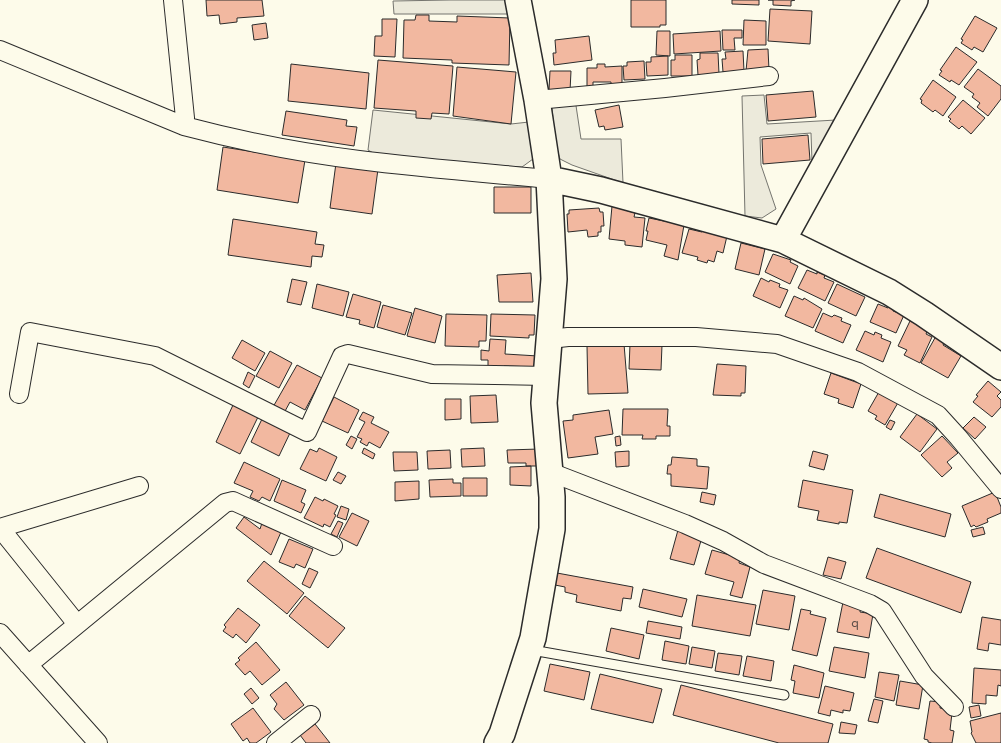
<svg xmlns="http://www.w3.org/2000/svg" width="1001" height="743" viewBox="0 0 1001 743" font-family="'Varela Round',sans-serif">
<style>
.parking{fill:#eceadb;stroke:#74746e}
.building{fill:#f2b8a0;stroke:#2b2b2b}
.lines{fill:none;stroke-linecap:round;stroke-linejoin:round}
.lane-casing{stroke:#2b2b2b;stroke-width:11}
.street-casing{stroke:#2b2b2b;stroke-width:20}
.secondary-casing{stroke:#2b2b2b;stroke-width:28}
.lane{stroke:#fdfbea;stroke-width:9}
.street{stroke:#fdfbea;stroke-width:18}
.secondary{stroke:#fdfbea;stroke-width:25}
.labels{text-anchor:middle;stroke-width:4;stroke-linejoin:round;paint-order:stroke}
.number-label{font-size:12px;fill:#5d4e48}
</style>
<rect width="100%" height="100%" fill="#fdfbea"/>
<!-- parking -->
<path class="parking" d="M450 0H506L508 14H394L393 1Z
M764 95 767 124 836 120 812 162 811 133 760 137 761 165 776 209 762 218 745 216 742 96Z
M575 99 581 139H621L623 183 572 165 560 159 556 146 551 100Z
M373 110 511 124 529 122 533 159 522 167 504 166 375 154 368 150Z"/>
<!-- building -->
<path class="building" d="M206 0H262L264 16 237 18V22L220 24 219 15 207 16Z
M631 0H666V25H660V27H631Z
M732 0H759V5L732 4Z
M768 0H795L791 1V6L773 5V0Z
M770 9 812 11 810 44 768 41Z
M416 15H429V21L457 22V16L510 18 509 65 452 63V60L403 58 404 20H415Z
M975 16 997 28 983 52 974 47 972 50 961 43 963 40 961 39Z
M382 19H397L395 57 374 56 375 36H382Z
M744 20 766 21V45H743Z
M266 23 268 38 254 40 252 25Z
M722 30H742V38H734L735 50H723Z
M657 31H670V56L656 55Z
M720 31 721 51 674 54 673 34Z
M589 36 592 60 554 65 553 53H556L555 40Z
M956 47 977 62 959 85 951 80 950 82 939 75 942 71 940 70Z
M768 49 769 70 746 71 748 50Z
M743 51 744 71 723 72 722 59H726L725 52Z
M700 53H718L719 74 698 75 697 60 700 59Z
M675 55H692V76H671V60H675Z
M668 56V75L647 76 646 62H651V57Z
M378 60 453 66 449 114 432 113 431 119 416 118V111L374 108Z
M644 61 645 79 624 80 623 66H627V62Z
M291 64 369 73 366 109 288 101Z
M597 64H605V67L622 66V84H611V82H593V87H587V68H597Z
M457 67 516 72 511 124 453 116Z
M978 69 1001 86V99L988 116 977 107 980 103 972 97 974 94 964 87Z
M550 71H571L570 91 549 90Z
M933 80 956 97 943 116 935 110 933 112 921 103 922 100 920 99Z
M813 91 816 117 768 121 766 95Z
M963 100 985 118 971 134 962 126 959 129 949 121 951 119 948 117Z
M619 105 623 127 605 130 604 126 599 127 595 110Z
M286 111 347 120 346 126 357 127 354 146 282 135Z
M808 135 810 160 763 164 762 139Z
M223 147 305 160 298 203 217 190Z
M336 163 378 169 372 214 330 208Z
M494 187H531V213H494Z
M612 206 635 213 634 217 645 218 642 247 625 245V241L609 239Z
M599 208 600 212H603L604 226H601V232H598V236L588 237 587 230 568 232 567 214H569V210Z
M649 218 684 225 678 260 664 256 667 245 646 240 648 231H646Z
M233 219 317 232 315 244 324 245 322 257 312 256 311 267 228 255Z
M689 229 702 232 703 229 727 236 723 253 717 251 714 262 708 260 707 263 697 260 698 257 682 253Z
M741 243 765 249 759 275 735 269Z
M773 254 791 260 790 262 798 266 790 284 765 272Z
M807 270 817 274V272L825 275 824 278 834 282 825 301 798 288Z
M531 273 533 302H499L497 275Z
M761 278 769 282 770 280 780 284 779 287 788 290 780 308 753 296Z
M292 279 307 282 301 305 287 302Z
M317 284 349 292 343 316 312 308Z
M837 284 865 297 856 316 828 303Z
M353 294 381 302 374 328 359 324 360 320 346 317Z
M794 296 803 300 804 298 822 309 813 328 785 316Z
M878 304 888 308 889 306 894 308 893 311 904 315 896 333 870 322Z
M383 305 412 313 405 335 377 327Z
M415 308 442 316 435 343 407 336Z
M823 313 832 317 834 315 842 318 841 321 851 325 843 343 815 331Z
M446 314 487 315 486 341H479V347L445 346Z
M491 314 535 315 534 335H529V338L490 336Z
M910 321 928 329 926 334 932 337 920 363 904 355 907 350 898 346Z
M865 331 874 335 875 332 882 335 881 338 891 342 883 362 856 350Z
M936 336 945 341 943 345 961 356 948 378 921 363Z
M490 339 506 340 505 354 538 356 537 367 504 366V368H488V360H481V350L489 351Z
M242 340 265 353 255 371 232 358Z
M624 344 628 393 588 394 587 346Z
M630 344 662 345 661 370 629 369Z
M270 351 292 363 279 388 256 376Z
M717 364 746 366 745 393H741V396L713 395Z
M297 365 322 378 305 410 290 402 284 413 273 407Z
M248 372 255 376 249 388 243 384Z
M831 373 861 384 853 408 838 403 839 399 824 394Z
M988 381 1001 392 997 396 1001 400V407L992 417 973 402 978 396 976 395Z
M880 390 899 401 885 425 875 419 877 416 868 411Z
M496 395 498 422 471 423 470 396Z
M334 397 359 410 348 433 322 421Z
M445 399H461V419L445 420Z
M233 405 258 417 240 454 216 442Z
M623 409H668L667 426H670V436H656V439H642L643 435H622Z
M609 410 613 434 595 437 598 454 568 458 563 421 573 420V415Z
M363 412 374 417 371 423 389 432 380 448 369 442 367 446 360 442 362 439 357 437 365 422 359 419Z
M917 414 937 429 920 452 900 437Z
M974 417 986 427 975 439 963 428Z
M262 419 290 433 279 456 251 442Z
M890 420 895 422 891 430 886 427Z
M351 436 357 439 352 449 346 445Z
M620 436 621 445 616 446 615 437Z
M942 436 958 453 947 462 952 468 942 477 921 455Z
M319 448 337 457 326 481 300 469 310 449 317 452Z
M364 448 375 454 373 459 362 453Z
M484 448 485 466 462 467 461 449Z
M539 449V466H526V463H508L507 450Z
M450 450 451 468 428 469 427 451Z
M629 451V466L616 467 615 452Z
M813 451 828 455 824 470 809 466Z
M393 452H417L418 470 394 471Z
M672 457 697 459V466L709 467 707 489 671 486V474H667L668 465H671Z
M244 462 280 479 270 501 262 497 259 501 250 497 253 491 234 483Z
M531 466V486L510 485V467Z
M338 472 346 476 341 484 333 480Z
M463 478H487V496H463Z
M453 479V483H461V496L430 497 429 480Z
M282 480 306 490 301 502 305 504 301 513 274 501Z
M803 480 853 490 847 523 839 522V524L817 520 819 511 798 507Z
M419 481V499L395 501V482Z
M702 492 716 495 714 505 700 502Z
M995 492 1001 507V513L987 519 988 522 976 527 974 525 971 527 962 506Z
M880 494 951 514 945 537 874 517Z
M315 497 323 501 324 499 338 506 334 514 336 515 330 527 324 524 323 527 304 518Z
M341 506 349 509 346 520 337 517Z
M352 513 369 521 357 546 339 537Z
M244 517 260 529 262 523 281 532 271 555 236 528Z
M338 521 343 523 337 537 331 534Z
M983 527 985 534 973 537 971 530Z
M678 530 702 537 694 565 670 559Z
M289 539 313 549 305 568 296 564 294 568 279 562Z
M877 548 971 582 961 613 866 578Z
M712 550 740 558 739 563 750 567 742 598 730 595 734 582 705 574Z
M828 557 846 562 841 579 823 575Z
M264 561 304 593 287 614 247 581Z
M309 568 318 572 310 588 302 584Z
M557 573 633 587 631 599 623 598 621 611 576 602 577 595 565 592V587L555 585Z
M643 589 687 599 682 617 639 607Z
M763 590 795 596 789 630 756 624Z
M697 595 756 605 750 636 692 626Z
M305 596 345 628 328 648 289 616Z
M843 602 861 605 860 612 873 614 869 638 837 632Z
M238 608 260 625 246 643 236 634 233 638 223 631 226 627 224 625Z
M801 609 811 611 810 614 826 618 817 656 792 650Z
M982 617 1001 620V645L989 643 988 651 977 649Z
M648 621 682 627 680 639 646 633Z
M611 628 644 635 639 659 606 651Z
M665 641 689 646 686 664 662 660Z
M256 642 280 670 262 685 250 671 245 675 235 664 240 660 238 658Z
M692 647 715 651 712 668 689 664Z
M834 647 869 653 865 678 829 671Z
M718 653 742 656 739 675 715 671Z
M747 656 774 661 771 681 743 676Z
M550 664 590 672 584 700 544 691Z
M794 665 824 673 819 698 793 693 795 681 791 680Z
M974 668 1001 670V686L998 685 997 696 986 695V704L972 703Z
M879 672 899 675 894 701 875 697Z
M600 674 662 689 653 723 591 709Z
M900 681 923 685 919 709 896 705Z
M286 682 304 705 284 720 274 709 277 704 270 695Z
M681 685 833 724 828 743H779L673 715Z
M825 686 854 693 850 711 843 710V713L831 710 830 716 818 713Z
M251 688 259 698 252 704 244 694Z
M874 699 883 701 878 723 868 721Z
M930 701 941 702 940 708 949 710 952 713 950 730 954 731 952 743H932L928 742V740L924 739Z
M979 705 981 716 971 718 969 707Z
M253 708 271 732 256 743H250L247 738 243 741 231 724Z
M1001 713V743H976L971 733 972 732 970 721Z
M841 722 857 725 855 734 839 733Z
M315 724 330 743H306L300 735Z"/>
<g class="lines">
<!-- lane casing -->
<g class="lane-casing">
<path id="lane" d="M532 650 784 695"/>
</g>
<!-- street casing -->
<g class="street-casing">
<path id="street" d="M173 0 185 118 184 126
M0 50 184 126C241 141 301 153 359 160 422 168 486 173 549 179
M537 100 665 88 769 76
M550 339 568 337H696L777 344 858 372 938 415 958 437 1001 489
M19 394 30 332 155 356 307 432 342 356 348 354 432 374 546 376
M550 472 685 524 723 541 764 564 870 604 882 611 924 676 954 707
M77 624 0 528 139 486
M0 633 98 743
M28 665 225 503 233 501 333 546
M276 743 311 715"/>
</g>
<!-- secondary casing -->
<g class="secondary-casing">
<path id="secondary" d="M549 179 601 190 783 240 889 292 924 314 1001 367
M783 240 915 0
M497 743 502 734 533 638 552 529V497L544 403 554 279 549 179 537 100 518 0"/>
</g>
<!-- lane -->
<use href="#lane" class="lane"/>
<!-- street -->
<use href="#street" class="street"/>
<!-- secondary -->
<use href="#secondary" class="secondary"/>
</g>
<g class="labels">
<!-- number labels -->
<g class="number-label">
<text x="855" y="627">q</text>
</g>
</g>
</svg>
